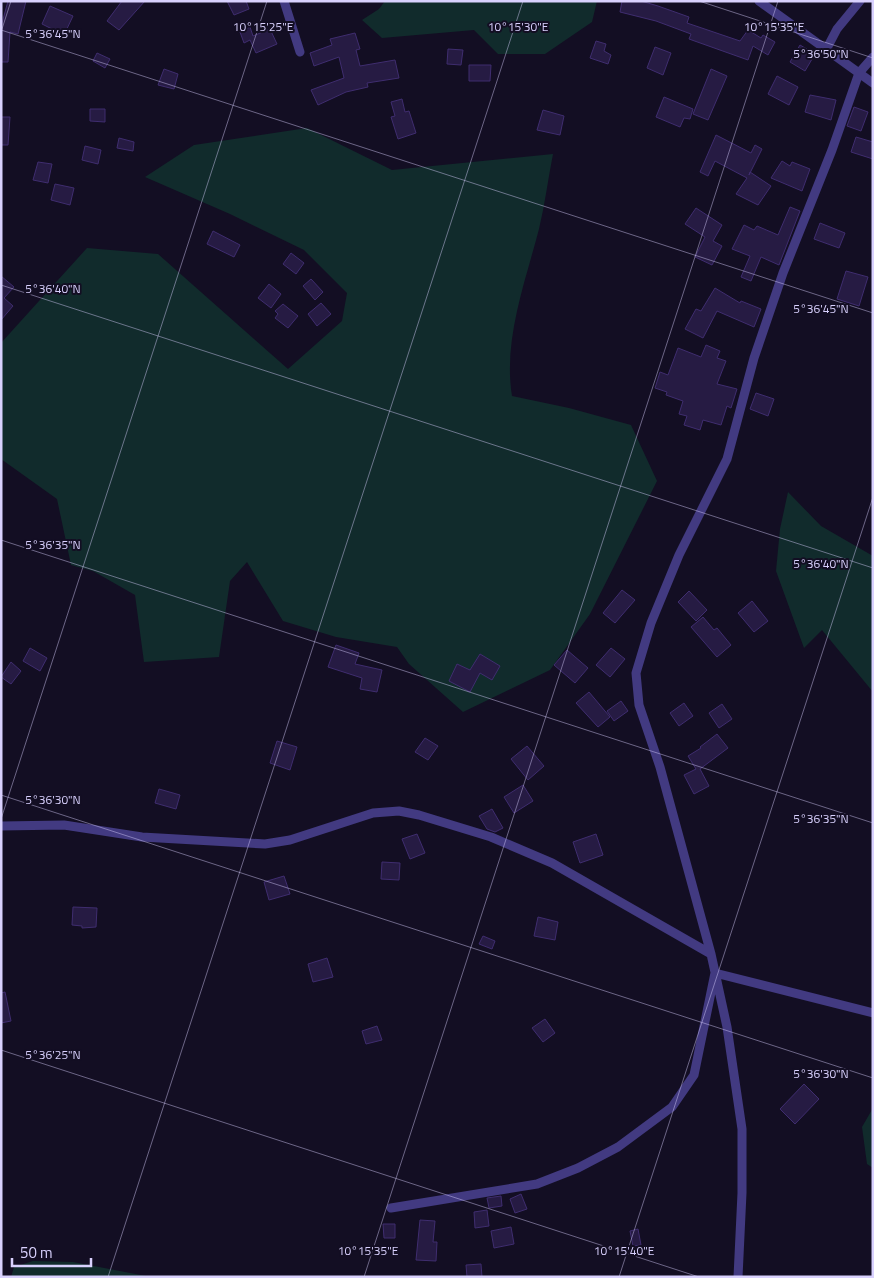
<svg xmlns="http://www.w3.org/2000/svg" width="874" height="1278" viewBox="0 0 874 1278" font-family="'Titillium Web',sans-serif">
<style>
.green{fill:#112b2c}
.building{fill:#261b43;stroke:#3f2d6f}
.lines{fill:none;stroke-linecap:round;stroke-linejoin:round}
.street{stroke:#423a81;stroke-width:9}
.ticks{fill:none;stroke:#d9d1fe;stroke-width:1;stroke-opacity:0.45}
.ticks-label{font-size:12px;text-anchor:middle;fill:#d9d1fe;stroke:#130e23;stroke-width:4;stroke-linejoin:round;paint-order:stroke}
</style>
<rect width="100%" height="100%" fill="#130e23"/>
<!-- green -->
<path class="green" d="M385 1H597L592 22 545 54H498L474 30 382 38 362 20 379 9Z
M307 128 392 170 553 154C548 179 545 204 539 229 525 283 503 340 512 396L569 408 631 425 657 481 590 614 550 670 463 712 409 664 397 647 336 637 283 621 247 562 230 581 219 657 144 662 135 595 93 571 71 565 57 499 1 459V343L87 248 158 254 288 369 342 321 347 293 304 250 230 214 145 177 194 145Z
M788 492 821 526 873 556V692L822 630 804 648 776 571 780 529Z
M873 1108V1168L867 1164 862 1127Z
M33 1261 73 1262 151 1277H11L14 1267Z"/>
<!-- building -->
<path class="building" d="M8 1H26L18 34 10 32 8 62H1V27Z
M122 1H145L119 30 107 21Z
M227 1H246L249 9 234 15Z
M622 1H641L658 6 689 17 687 23 740 41 748 30 761 38 763 35 775 42 768 55 753 46 748 60 689 39 691 34 656 21 620 12Z
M50 6 73 16 64 35 42 24Z
M250 27 253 36 270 29 277 44 256 53 250 40 244 43 240 32Z
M355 33 360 49 356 50 360 66 395 60 399 78 367 83 368 87 346 92 318 105 311 90 344 78 339 57 314 66 310 53 332 45 330 39Z
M596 41 606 44 604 51 611 55 608 64 590 58Z
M800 45 815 54 805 71 790 62Z
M655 47 671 53 663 75 647 68Z
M448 49 463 50 461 65 447 64Z
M97 53 110 59 105 68 93 61Z
M469 65H491L490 81H469Z
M164 69 178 74 174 89 158 85Z
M711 69 727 76 708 120 693 114Z
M777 76 798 87 789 105 768 94Z
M810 95 836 100 831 120 805 112Z
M664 97 693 109 690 119 684 118 680 127 656 117Z
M402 99 405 112 409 111 416 133 398 139 391 117 395 116 391 102Z
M854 107 868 112 861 131 847 126Z
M90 109H105V122L90 121Z
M543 110 564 116 560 135 537 130Z
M1 117H10L8 145H1Z
M716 135 751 153 755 145 762 149 749 175 750 172 771 186 758 205 736 194 747 178 715 161 708 176 700 172Z
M856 137 873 142V159L851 152Z
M119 138 134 142 133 151 117 148Z
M85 146 101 150 98 164 82 160Z
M782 161 790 166 792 162 810 169 802 191 771 178Z
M38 162 52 164 48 183 33 180Z
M55 184 74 188 70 205 51 200Z
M790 207 800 211 779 265 761 257 751 281 741 277 750 256 732 249 744 225 754 230 757 226 778 235Z
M696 208 722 225 713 241 722 246 712 265 695 257 705 237 685 224Z
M820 223 845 233 839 248 814 239Z
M213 231 240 245 234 257 207 244Z
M291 253 304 263 296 274 283 264Z
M846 271 868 277 859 306 837 299Z
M1 276 14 287 4 298 13 306 1 320Z
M311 279 323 292 315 300 303 286Z
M269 284 281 294 271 308 258 298Z
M715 288 740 303 741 301 761 309 754 327 717 311 703 338 685 329 696 309 701 311Z
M321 303 331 314 317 326 308 314Z
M283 304 298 316 288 328 275 318 278 314 275 311Z
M706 345 720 351 717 358 726 361 717 384 737 389 731 408 727 406 721 425 703 420 700 430 684 425 687 416 679 414 683 401 666 395 667 392 655 388 660 372 668 375 678 348 701 357Z
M756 393 774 399 768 416 750 409Z
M622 590 635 600 615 623 603 613Z
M689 591 707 610 696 621 678 602Z
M752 601 768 621 754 632 738 613Z
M703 617 714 630 717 628 731 645 717 657 691 627Z
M336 645 359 653 355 664 382 670 377 692 360 689 362 678 328 667Z
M30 648 47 658 40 671 23 661Z
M611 648 625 659 610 677 596 665Z
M567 650 588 668 575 683 554 665Z
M480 654 500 666 492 680 480 673 470 692 449 681 457 664 470 670Z
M11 662 21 671 11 684 1 677Z
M589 692 610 717 598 727 576 703Z
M621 701 628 711 614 721 607 711Z
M684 703 693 716 679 726 670 713Z
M722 704 732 719 719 728 709 713Z
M717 734 728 748 700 769 709 786 694 794 684 775 696 769 688 756 701 748 700 747Z
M425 738 438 746 428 760 415 752Z
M277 741 297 747 290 770 270 763Z
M527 746 544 766 528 780 511 759Z
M523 785 533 801 514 813 504 797Z
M159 789 180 795 176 809 155 803Z
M492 809 503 828 495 832 487 829 479 816Z
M417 834 425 853 410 859 402 839Z
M596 834 603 855 580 863 573 842Z
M382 862 400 863 399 880 381 879Z
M284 876 290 894 269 900 264 882Z
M73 907 97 908 96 927 82 928V926L72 925Z
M538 917 558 922 555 940 534 936Z
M483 936 495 941 492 949 479 944Z
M327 958 333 977 313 982 308 964Z
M5 992 11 1021 1 1023V993Z
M545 1019 555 1033 543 1042 532 1028Z
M377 1026 382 1040 366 1044 362 1031Z
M804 1084 819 1099 795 1124 780 1109Z
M521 1194 527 1209 515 1213 510 1199Z
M501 1196 502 1206 489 1208 487 1198Z
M487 1210 489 1226 475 1228 474 1212Z
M420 1220 435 1221 433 1242H437L436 1261 416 1260Z
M383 1224H395V1238H384Z
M511 1227 514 1244 494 1248 491 1231Z
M638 1229 641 1245 633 1246 630 1231Z
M481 1264 482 1277H467L466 1265Z"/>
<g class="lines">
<!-- street -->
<path class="street" d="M284 1 300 52
M759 1 873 83
M826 50 837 29 860 1
M1 826 64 825 142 837 265 844 290 840 373 813 399 811 419 815 491 837 552 863 711 954
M391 1208 537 1184 578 1168 618 1147 672 1107 694 1075 715 973 873 1013
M738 1277 742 1193V1129L727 1027 711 954 660 767 639 705 636 673 651 623 679 555 727 459 754 358 783 273 832 150 859 73 873 57"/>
</g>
<!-- ticks -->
<path class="ticks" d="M699 1 873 58M1 30 873 313M1 32 11 1M1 285 873 568M1 540 873 823M1 795 873 1078M1 819 267 1M1 1050 699 1277M108 1277 523 1M364 1277 778 1M619 1277 873 497"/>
<g class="ticks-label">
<text x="263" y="31">10°15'25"E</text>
<text x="518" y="31">10°15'30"E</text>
<text x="774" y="31">10°15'35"E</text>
<text x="53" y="38">5°36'45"N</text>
<text x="821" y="58">5°36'50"N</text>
<text x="53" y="293">5°36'40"N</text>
<text x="821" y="313">5°36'45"N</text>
<text x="53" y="549">5°36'35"N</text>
<text x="821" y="568">5°36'40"N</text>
<text x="53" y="804">5°36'30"N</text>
<text x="821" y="823">5°36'35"N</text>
<text x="53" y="1059">5°36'25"N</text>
<text x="821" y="1078">5°36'30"N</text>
<text x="368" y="1255">10°15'35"E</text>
<text x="624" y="1255">10°15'40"E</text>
</g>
<!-- border -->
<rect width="874" height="1278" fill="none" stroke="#d9d1fe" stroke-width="5"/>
<!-- scale -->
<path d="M12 1258v8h79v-8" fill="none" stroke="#d9d1fe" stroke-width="2.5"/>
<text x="20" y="1258" font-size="15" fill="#d9d1fe" stroke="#130e23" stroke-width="4" paint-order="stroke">50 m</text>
</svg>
